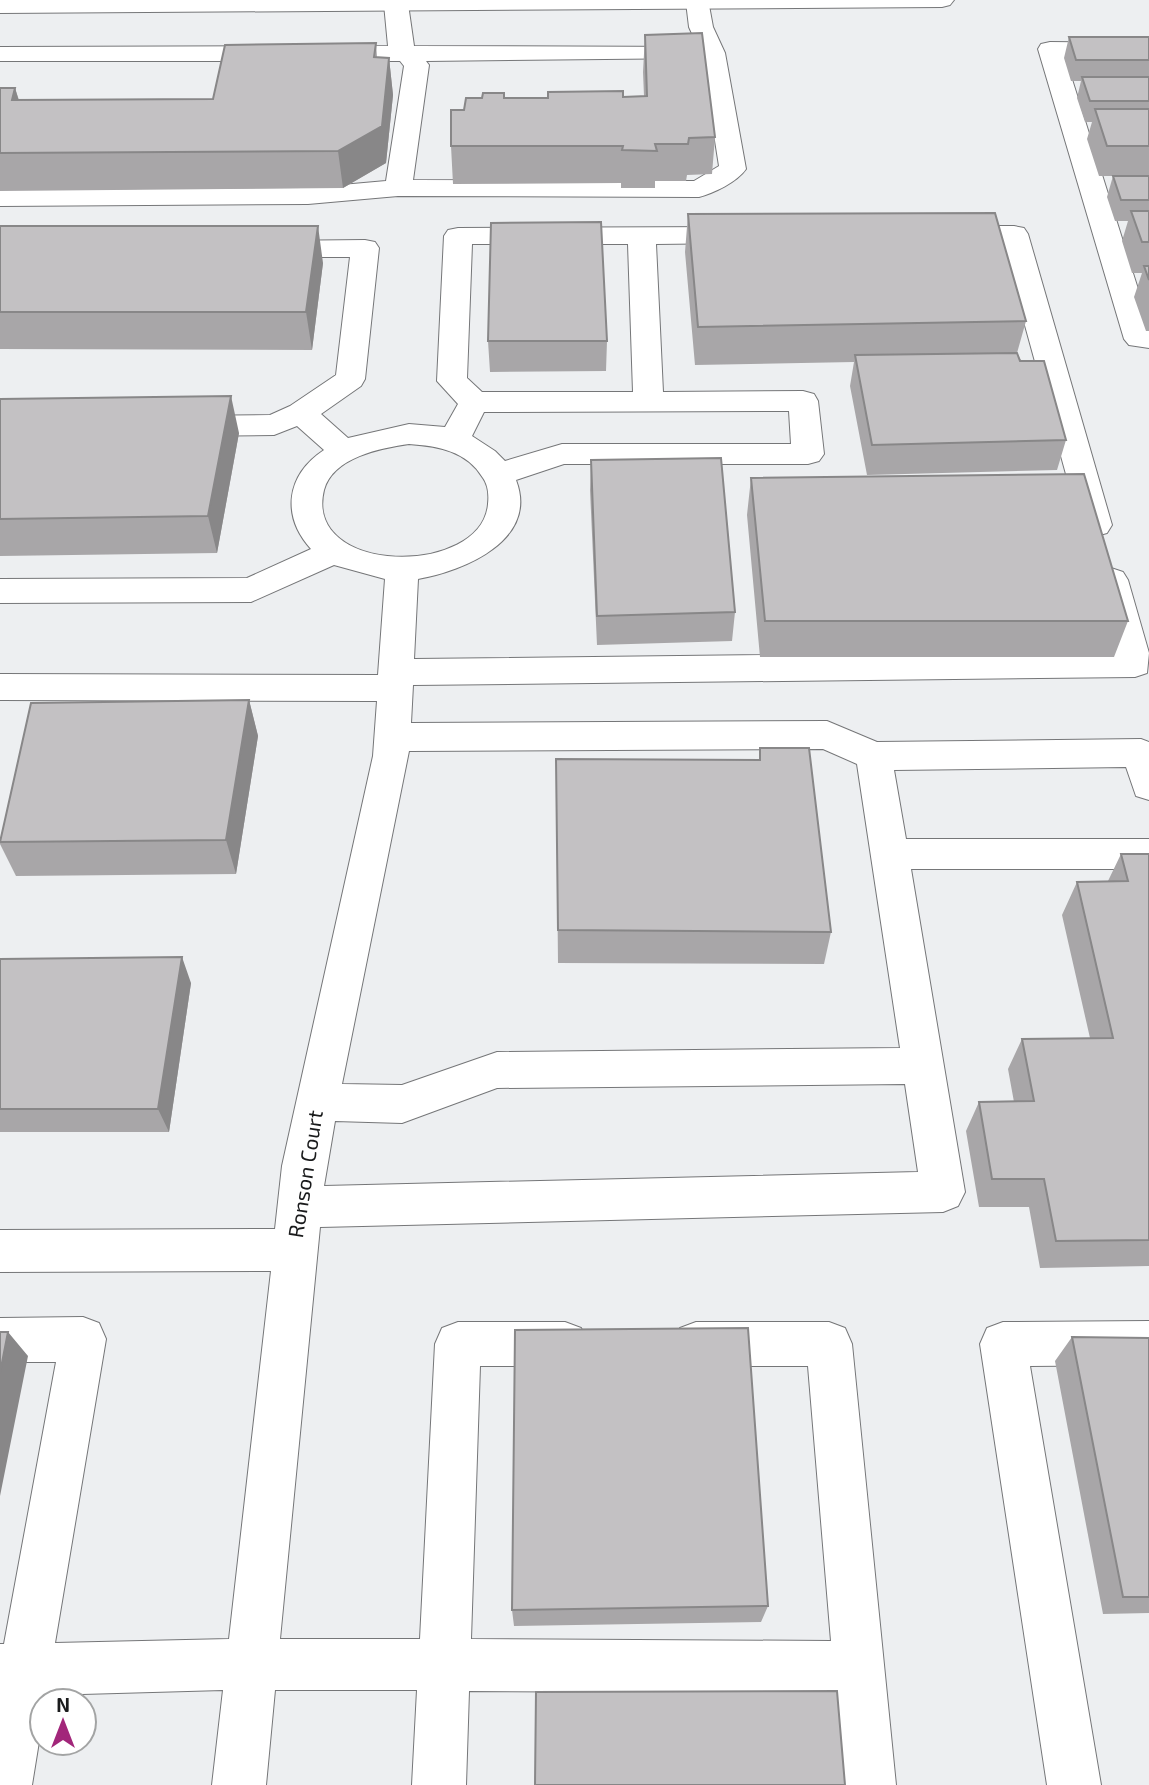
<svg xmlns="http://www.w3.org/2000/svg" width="1149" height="1785" viewBox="0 0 1149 1785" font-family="'Exo 2',sans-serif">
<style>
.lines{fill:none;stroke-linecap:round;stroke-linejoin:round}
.minor-casing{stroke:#757678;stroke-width:2}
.major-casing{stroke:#757678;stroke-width:2}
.minor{fill:#fff;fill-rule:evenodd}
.major{fill:#fff;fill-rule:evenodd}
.wall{fill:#a8a6a8}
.shaded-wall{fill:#888788}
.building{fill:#c3c1c3;stroke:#888788;stroke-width:2}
.labels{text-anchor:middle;stroke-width:7;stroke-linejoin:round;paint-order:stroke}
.street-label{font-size:21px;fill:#1a1b1c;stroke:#fff}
</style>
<rect width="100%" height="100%" fill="#edeff1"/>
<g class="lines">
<!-- minor casing -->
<g class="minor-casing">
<path id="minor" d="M387 0H405L408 4 414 46 698 47 689 27 686 2 708 0 713 27 725 53 746 169C737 182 714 193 699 197L398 196 308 204 0 206V190L308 188 386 181 404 66 400 61H0V47L388 46 384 4ZM702 58 719 166 694 181 413 180 429 65 426 61Z
M1050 42 1149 43V57H1065L1149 324V348L1129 345 1124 339 1038 49 1041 44Z
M949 226H1014L1024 228 1028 234 1112 525 1107 533 1096 536 1085 533 1080 525 1002 242 939 240 935 234 939 228Z
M738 227 748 229 752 235 748 241 738 243 656 244 663 392 803 391 814 394 818 401 824 454 819 461 808 464H564L516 480C539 540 464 571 418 579L414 659 1114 651 1094 580 1099 572 1111 568 1123 572 1128 580 1149 653 1147 673 1135 677 413 685 411 723 827 721 877 742 1141 739 1149 742V800L1136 796 1126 767 894 770 906 839H1149V869H911L965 1192 958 1206 943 1212 320 1227 280 1639H420L435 1344 442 1328 458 1322H565L581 1328 588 1344 581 1360 565 1366H480L471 1639 831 1641 808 1366H696L680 1360 673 1344 680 1328 696 1322H829L845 1328 852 1344 896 1785H842L835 1693 469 1691 466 1785H412L417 1690H275L266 1785H212L223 1690 47 1695 46 1701H42V1723L32 1785H0V1644H4L56 1362H0V1318L83 1317 99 1323 106 1339 55 1643 229 1639 271 1271 0 1272V1230L275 1229 282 1166 373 756 377 701 0 700V674L378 675 385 579 334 565 251 602 0 603V579L247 578 311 549C281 516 286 475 324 450L297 426 274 435 184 436 173 433 169 426 173 419 184 416 270 415 290 406 336 375 350 257H268L258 255 254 249 258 243 268 241 365 240 375 242 379 248 365 379 361 386 321 414 348 438 409 424 445 427 458 404 437 381 444 236 448 230 458 228ZM472 244H628L633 392H482L467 378ZM789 411 791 444H562L505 461 495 451 472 436 484 412ZM409 444C438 446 467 451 483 478 488 485 489 495 488 504 482 577 303 576 324 490 333 457 381 448 409 444ZM823 749 857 764 900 1048 497 1052 402 1085 342 1084 409 751ZM905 1084 918 1172 324 1186 335 1121 402 1123 497 1088Z
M1149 1321V1365L1030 1366 1101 1785H1047L980 1344 987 1328 1003 1322Z"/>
</g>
<!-- major casing -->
<g class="major-casing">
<path id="major" d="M0 0H954L950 5 942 7 0 13Z"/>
</g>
<!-- minor -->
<use href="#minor" class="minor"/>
<!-- major -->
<use href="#major" class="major"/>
</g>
<!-- wall -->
<path class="wall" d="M645 35 715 137 712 174 687 175 686 181H655V188H621V183L453 184 451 146 464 110 548 98 644 96 643 72Z
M1069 37H1149V331H1146L1134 297 1142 273H1132L1122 241 1128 221H1115L1107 197 1113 176H1099L1087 139 1092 122H1085L1077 98 1081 81H1071L1064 58Z
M376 43 377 57 389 58 393 95 386 163 343 188 0 191V88H15L19 100 213 99Z
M688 214 1026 321 1017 353 1066 440 1057 470 867 475 850 386 854 362 695 365 685 252Z
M0 226 323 263 312 350 0 349Z
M488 341H607L606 371 490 372Z
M0 399 239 433 217 553 0 556Z
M591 460 735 612 732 641 597 645 590 490Z
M751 478 1128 621 1114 657H760L747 515Z
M249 700 258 736 236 874 16 876 0 844V839Z
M760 748 831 932 824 964 558 963 556 759 759 760Z
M1121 854H1149V1266L1040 1268 1029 1207H979L966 1131 979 1102H1014L1008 1069 1022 1039 1090 1038 1062 915 1077 882 1108 881Z
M0 959 191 983 169 1132H0Z
M1072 1337 1149 1338V1613L1103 1614 1055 1361Z
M768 1606 761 1622 514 1626 512 1610Z"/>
<!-- shaded-wall -->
<path class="shaded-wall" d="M389 58 393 95 386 163 343 188 338 151Z
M15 88 26 125 12 100Z
M318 226 323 263 312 350 306 312Z
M231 396 239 433 217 553 208 516Z
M249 700 258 736 236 874 226 840Z
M182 957 191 983 169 1132 158 1109Z
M8 1332 28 1356 0 1496V1373Z"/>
<!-- building -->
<path class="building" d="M702 33 715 137 689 138 688 144H655L657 151 622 150 623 146H451V110H464L466 98H482L483 93H504V98H548V92L623 91V97L647 96 645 35Z
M1069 37H1149V60H1076Z
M376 43 374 57 389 58 382 126 338 151 0 153V88H15L12 100 213 99 225 45Z
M1082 77H1149V101H1090Z
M1095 109H1149V146H1107Z
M1113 176H1149V200H1121Z
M1131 211H1149V242H1142Z
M995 213 1026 321 698 327 688 214Z
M601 222 607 341H488L491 223Z
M0 226H318L306 312H0Z
M1144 266H1149V280Z
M1017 353 1020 361H1044L1066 440 872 445 855 355Z
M231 396 208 516 0 519V399Z
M721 458 735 612 597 616 591 460Z
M1084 474 1128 621H765L751 478Z
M249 700 226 840 0 842 31 703Z
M760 748H809L831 932 558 930 556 759 760 760Z
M1121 854H1149V1240L1056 1241 1044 1179H992L979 1102 1034 1101 1022 1039 1113 1038 1077 882 1128 881Z
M182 957 158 1109H0V959Z
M748 1328 768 1606 512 1610 515 1330Z
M0 1332H8L0 1373Z
M1072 1337 1149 1338V1597H1123Z
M837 1691 845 1785H535L536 1692Z"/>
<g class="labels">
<!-- street labels -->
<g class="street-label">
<text transform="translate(306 1174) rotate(-81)" y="7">Ronson Court</text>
</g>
</g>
<!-- north arrow -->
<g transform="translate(63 1722)"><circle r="33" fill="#ffffff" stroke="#a3a4a4" stroke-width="2"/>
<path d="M0-5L12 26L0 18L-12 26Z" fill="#a2267a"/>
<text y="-10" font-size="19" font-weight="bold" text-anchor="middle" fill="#1a1b1c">N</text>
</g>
</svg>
